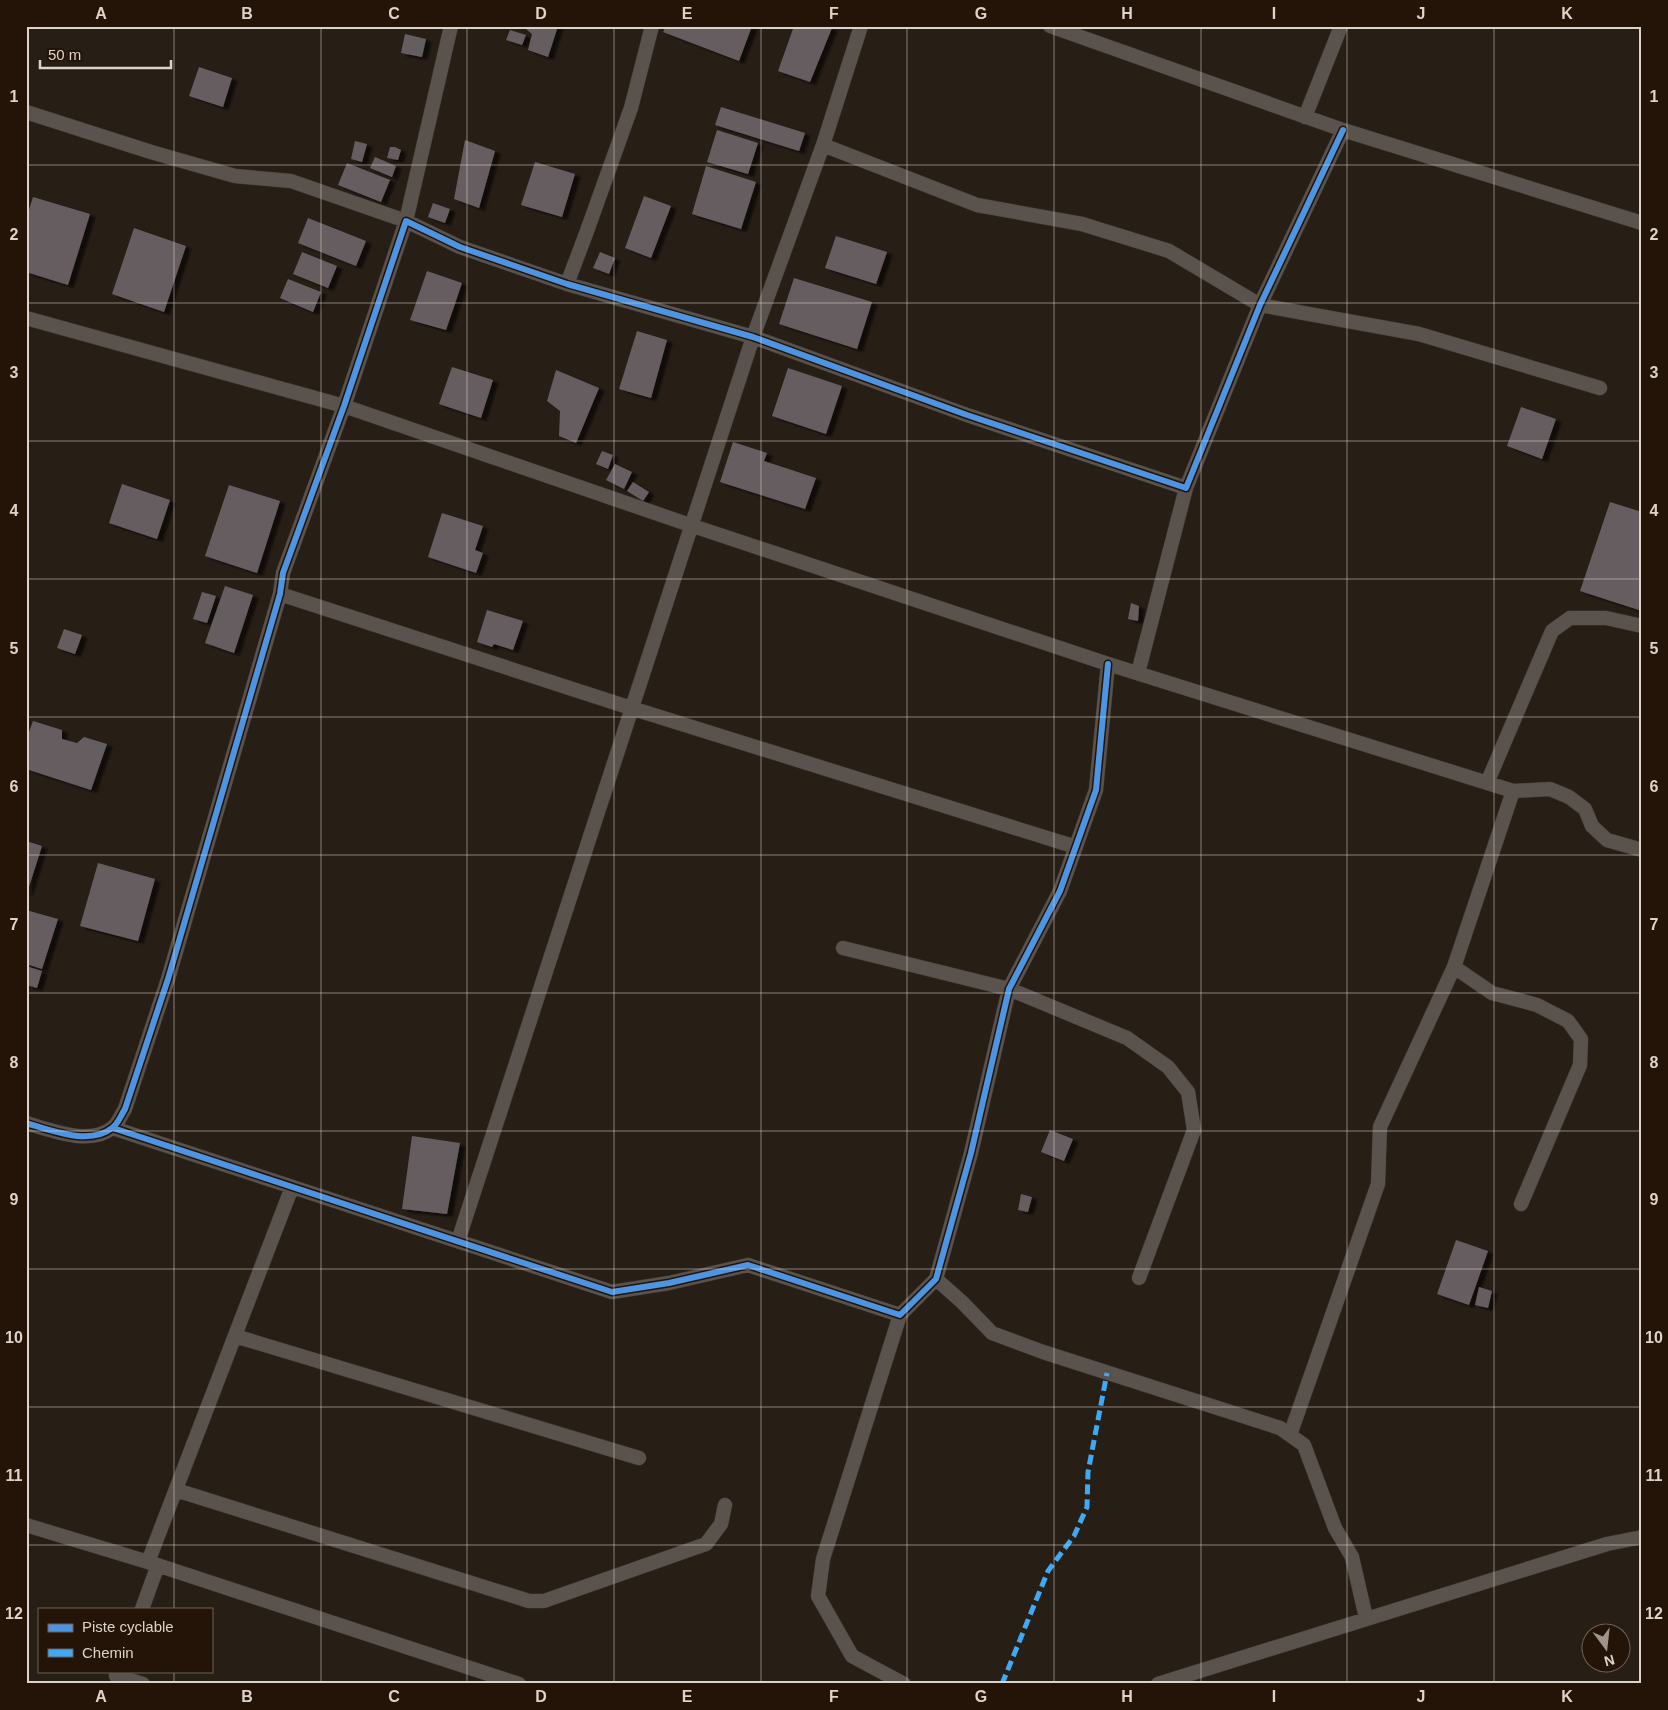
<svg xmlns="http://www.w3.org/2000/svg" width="1668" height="1710" viewBox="0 0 1668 1710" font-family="Arial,sans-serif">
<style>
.building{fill:#665d61;filter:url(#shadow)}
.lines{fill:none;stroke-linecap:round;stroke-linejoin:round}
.minor-casing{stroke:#403934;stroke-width:15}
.minor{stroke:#5a534d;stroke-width:14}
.quiet{stroke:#3fa9f5;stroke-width:5;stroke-dasharray:10 5;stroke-linecap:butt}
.cycleway-casing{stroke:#231407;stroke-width:9}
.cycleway{stroke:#4d94e3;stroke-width:6}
.grid{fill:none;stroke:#ded3ca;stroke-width:1;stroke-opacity:0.55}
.neatline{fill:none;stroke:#ded3ca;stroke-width:2}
.grid-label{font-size:16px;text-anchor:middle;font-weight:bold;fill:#ded3ca}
</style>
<defs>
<filter id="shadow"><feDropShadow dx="5.5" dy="3" stdDeviation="1" flood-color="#0009"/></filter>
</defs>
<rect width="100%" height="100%" fill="#271e16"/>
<!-- building -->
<path class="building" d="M527 26H558L548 57 528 50 532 34 526 29Z
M666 26H752L739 61 663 32Z
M794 26H826L832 28 810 82 778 71Z
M510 30 526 35 522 45 506 40Z
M405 34 426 39 422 57 401 53Z
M199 67 232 78 223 107 189 96Z
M721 107 805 133 799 151 715 125Z
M717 130 758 143 748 174 707 162Z
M465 140 495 151 479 208 454 199Z
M355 141 367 144 362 162 351 159Z
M390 147H395L401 150 398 160 387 158Z
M375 157 396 166 392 177 370 168Z
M535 162 575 174 562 217 521 205Z
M347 163 390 180 381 202 338 185Z
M706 166 756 182 741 229 692 214Z
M644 196 671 206 651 258 625 248Z
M33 197 90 214 68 285 26 272V219Z
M433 203 450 209 445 223 428 217Z
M308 218 366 241 356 266 298 243Z
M134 228 186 246 164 312 112 294Z
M836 236 887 252 876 284 825 268Z
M302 252 337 266 328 288 293 274Z
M600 252 615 258 609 274 593 268Z
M427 271 462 283 446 330 410 320Z
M794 278 872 302 857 349 779 324Z
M288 279 321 292 313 312 280 298Z
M637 331 667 340 651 398 619 389Z
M452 367 493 380 481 418 439 404Z
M788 368 842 386 826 434 772 416Z
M556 370 599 388 576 443 559 436 560 411 547 401Z
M1521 407 1556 419 1542 459 1507 446Z
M733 442 767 453 764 461 816 478 805 509 720 482Z
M602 451 613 455 608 469 596 464Z
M615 464 632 472 624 489 606 480Z
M633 482 649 492 643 501 627 491Z
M122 484 170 500 157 539 109 523Z
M229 485 280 501 257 573 205 556Z
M1610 502 1642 512V611L1580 591Z
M442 513 483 526 475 550 483 553 476 573 428 557Z
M225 586 253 595 234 653 205 643Z
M202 592 216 596 207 623 193 619Z
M1131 603 1139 606 1138 621 1128 619Z
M487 610 523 621 513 650 494 644 492 647 477 642Z
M64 629 82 635 75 654 57 648Z
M33 721 62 730V739L77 743 84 737 107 744 91 790 26 769V740Z
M26 841 42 846 27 893H26Z
M98 863 155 879 138 941 80 926Z
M26 910 58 919 42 969 26 964Z
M26 966 42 971 37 988 26 985Z
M1050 1130 1073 1139 1064 1161 1041 1152Z
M412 1136 460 1143 447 1214 402 1209Z
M1021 1194 1032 1197 1028 1212 1018 1210Z
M1456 1240 1488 1251 1469 1305 1437 1294Z
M1479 1287 1492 1291 1488 1308 1475 1305Z"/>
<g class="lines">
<!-- minor casing -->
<g class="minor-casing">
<path id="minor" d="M1050 26 1343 130 1642 223
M26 112 151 152 235 176 291 181 406 221 451 26
M1305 117 1341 26
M823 145 977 205 1082 224 1169 251 1260 305 1419 334 1600 388
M567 284 587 231 631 108 652 26
M26 318 344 406 690 525 1108 664 1513 791 1550 789 1569 797 1585 809 1592 826 1607 840 1642 850
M280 594 631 708 1076 847
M1138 673 1186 488
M1487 783 1552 631 1570 618H1606L1642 626
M843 948 1009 989 1127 1038 1168 1067 1188 1092 1194 1130 1139 1278
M1454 967 1492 993 1537 1005 1568 1021 1581 1039 1580 1065 1521 1204
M26 1123C50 1130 90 1146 112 1128 118 1124 121 1115 125 1109L168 979 280 594 283 573 344 406 406 221 460 247 567 284 753 337 967 415 1186 488 1260 305 1343 130
M113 1128 612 1292 669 1283 748 1265 900 1315 936 1279 971 1153 1009 989 1060 891 1096 790 1108 664
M458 1241 753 337 823 145 861 26
M936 1279 962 1302 992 1333 1043 1352 1280 1428 1304 1445 1335 1528 1352 1557 1366 1618
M900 1315 823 1559 818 1596 852 1656 904 1684
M235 1336 639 1458
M1290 1435 1378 1184 1380 1127 1454 967 1513 791
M176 1490 529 1601H544L706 1544 721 1524 725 1505
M26 1525 148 1562 519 1684
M148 1562 292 1187
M142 1609 158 1565
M116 1676 143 1684
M1158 1684 1607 1544 1642 1537"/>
</g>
<!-- minor -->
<use href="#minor" class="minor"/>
<!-- quiet -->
<path class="quiet" d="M1002 1684 1048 1571 1074 1536 1087 1507 1088 1472 1107 1373"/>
<!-- cycleway casing -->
<g class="cycleway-casing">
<path id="cycleway" d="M26 1123C50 1130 90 1146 112 1128 118 1124 121 1115 125 1109L168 979 280 594 283 573 344 406 406 221 460 247 567 284 753 337 967 415 1186 488 1260 305 1343 130
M113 1128 612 1292 669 1283 748 1265 900 1315 936 1279 971 1153 1009 989 1060 891 1096 790 1108 664"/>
</g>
<!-- cycleway -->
<use href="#cycleway" class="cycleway"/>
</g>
<!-- grid -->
<path class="grid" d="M174 26V1609M321 26V1684M467 26V1684M614 26V1684M761 26V1684M907 26V1684M1054 26V1684M1201 26V1684M1347 26V1684M1494 26V1684M26 165H1642M26 303H1642M26 441H1642M26 579H1642M26 717H1642M26 855H1642M26 993H1642M26 1131H1642M26 1269H1642M26 1407H1642M26 1545H1642M174 1671V1684"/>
<!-- border -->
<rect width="1668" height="1710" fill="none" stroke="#231407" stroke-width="55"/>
<!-- legend -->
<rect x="38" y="1608" width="175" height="65" fill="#231407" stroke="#6e6055"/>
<rect x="48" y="1624" width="25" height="8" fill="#4d94e3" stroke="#6e6055"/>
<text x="82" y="1632" font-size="15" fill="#ded3ca">Piste cyclable</text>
<rect x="48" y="1649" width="25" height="8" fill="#3fa9f5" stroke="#6e6055"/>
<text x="82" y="1658" font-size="15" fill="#ded3ca">Chemin</text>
<!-- north arrow -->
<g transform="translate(1606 1648) rotate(165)"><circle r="24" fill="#231407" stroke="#6e6055"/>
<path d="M0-4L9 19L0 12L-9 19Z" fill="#9e948b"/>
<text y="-8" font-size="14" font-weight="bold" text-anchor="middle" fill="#ded3ca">N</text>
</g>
<!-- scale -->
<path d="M40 60v8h131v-8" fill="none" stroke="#ded3ca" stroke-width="2.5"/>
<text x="48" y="60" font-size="15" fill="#ded3ca" stroke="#231407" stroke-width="4" paint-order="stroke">50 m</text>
<rect x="28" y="28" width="1612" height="1654" class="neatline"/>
<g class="grid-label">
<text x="101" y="19">A</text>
<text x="247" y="19">B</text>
<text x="394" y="19">C</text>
<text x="541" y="19">D</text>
<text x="687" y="19">E</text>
<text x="834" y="19">F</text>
<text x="981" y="19">G</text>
<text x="1127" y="19">H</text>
<text x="1274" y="19">I</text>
<text x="1421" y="19">J</text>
<text x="1567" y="19">K</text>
<text x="14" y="102">1</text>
<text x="1654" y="102">1</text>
<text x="14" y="240">2</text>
<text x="1654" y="240">2</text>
<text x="14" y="378">3</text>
<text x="1654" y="378">3</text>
<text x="14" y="516">4</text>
<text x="1654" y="516">4</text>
<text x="14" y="654">5</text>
<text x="1654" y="654">5</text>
<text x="14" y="792">6</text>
<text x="1654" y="792">6</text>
<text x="14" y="930">7</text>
<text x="1654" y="930">7</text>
<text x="14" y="1068">8</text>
<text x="1654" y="1068">8</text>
<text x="14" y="1205">9</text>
<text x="1654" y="1205">9</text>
<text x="14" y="1343">10</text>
<text x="1654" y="1343">10</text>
<text x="14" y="1481">11</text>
<text x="1654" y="1481">11</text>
<text x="14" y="1619">12</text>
<text x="1654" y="1619">12</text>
<text x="101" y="1702">A</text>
<text x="247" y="1702">B</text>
<text x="394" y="1702">C</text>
<text x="541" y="1702">D</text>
<text x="687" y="1702">E</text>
<text x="834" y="1702">F</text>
<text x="981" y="1702">G</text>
<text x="1127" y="1702">H</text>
<text x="1274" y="1702">I</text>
<text x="1421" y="1702">J</text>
<text x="1567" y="1702">K</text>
</g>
</svg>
